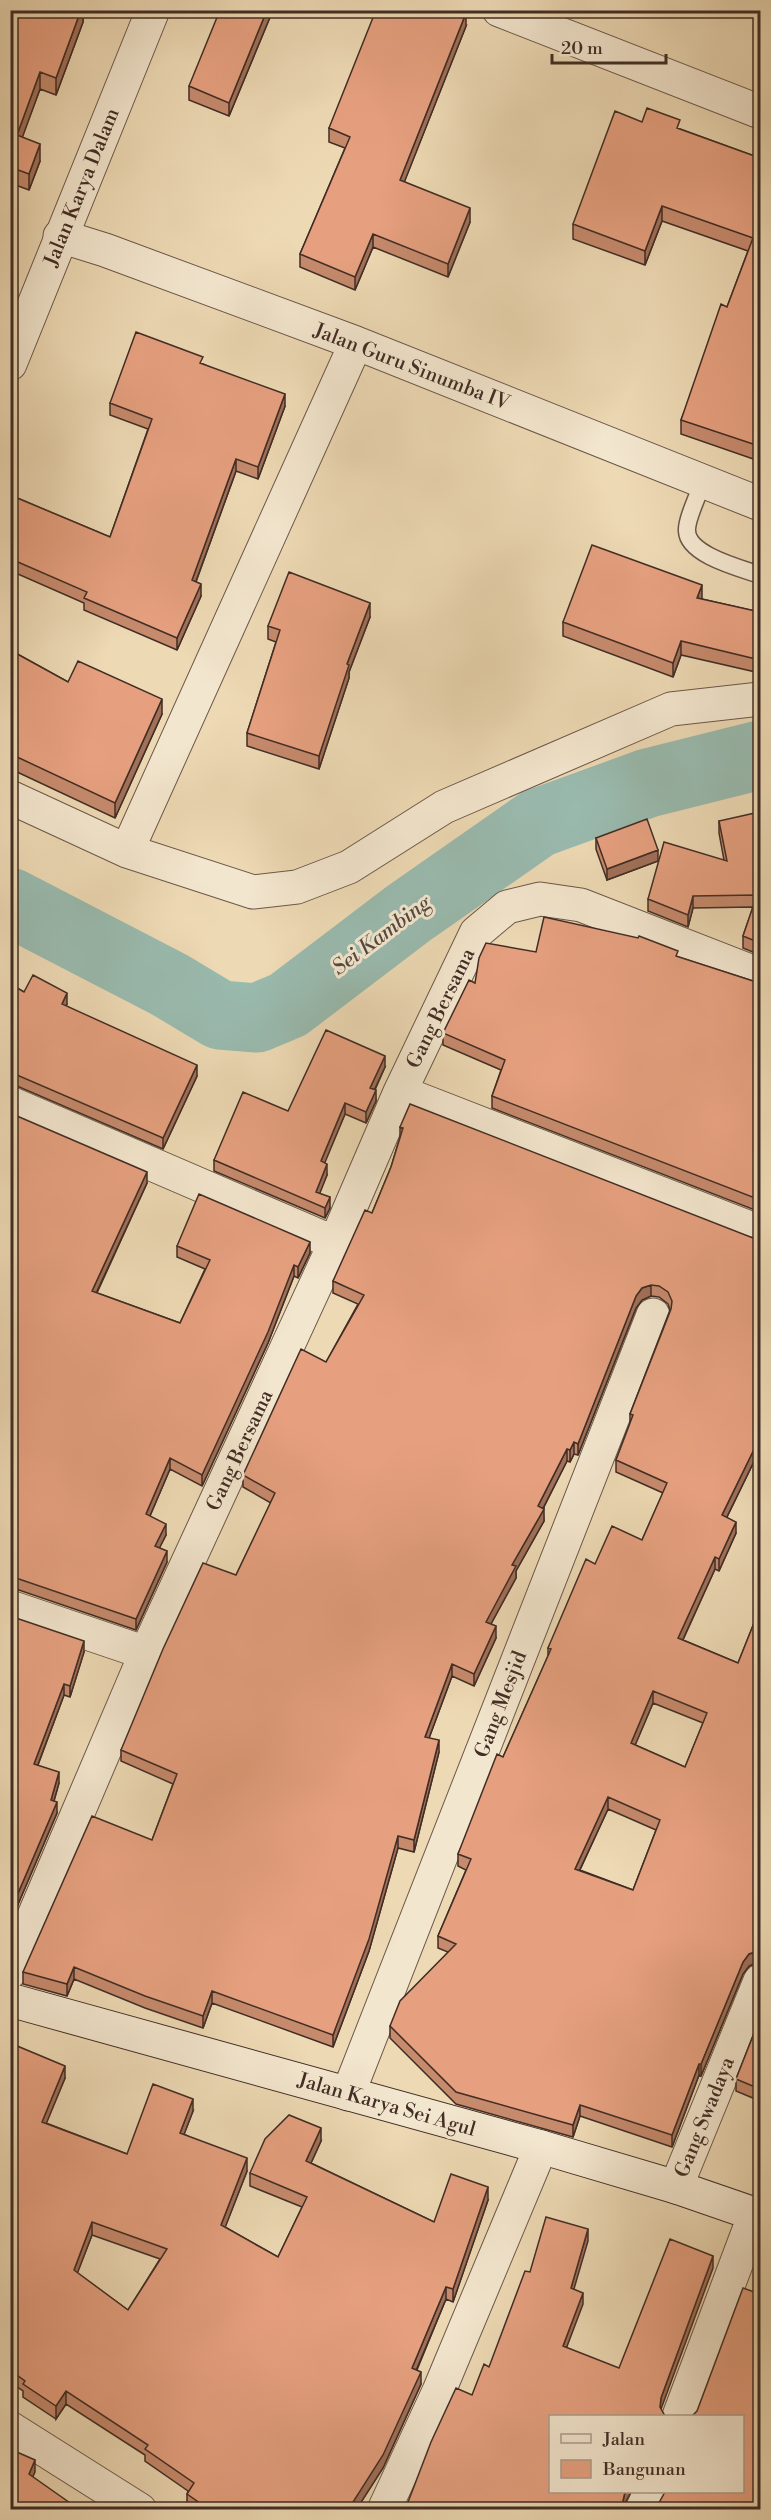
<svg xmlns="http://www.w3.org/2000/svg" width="771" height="2520" viewBox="0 0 771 2520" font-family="'Libre Bodoni',serif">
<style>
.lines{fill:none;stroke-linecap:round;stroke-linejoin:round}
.river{stroke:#99baae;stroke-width:69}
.service-casing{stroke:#6c5849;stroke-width:19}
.minor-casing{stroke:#6c5849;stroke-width:35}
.tertiary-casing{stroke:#6c5849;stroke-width:35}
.secondary-casing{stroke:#412d25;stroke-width:35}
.service{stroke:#f3e6ce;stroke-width:16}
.minor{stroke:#f3e6ce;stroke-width:33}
.tertiary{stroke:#f3e6ce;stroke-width:33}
.secondary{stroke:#f3e6ce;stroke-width:33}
.wall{fill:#c68a6d;stroke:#412d25;stroke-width:1.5;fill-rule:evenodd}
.shaded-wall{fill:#a17059;stroke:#412d25;stroke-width:1.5}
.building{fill:#e6a07f;stroke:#412d25;stroke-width:1.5;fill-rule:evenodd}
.labels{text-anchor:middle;stroke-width:6;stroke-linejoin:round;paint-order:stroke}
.street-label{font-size:20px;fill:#412d25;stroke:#f3e6ce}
.water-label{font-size:21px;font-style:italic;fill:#534940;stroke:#f3e6ce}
</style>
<rect width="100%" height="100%" fill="#edd9b4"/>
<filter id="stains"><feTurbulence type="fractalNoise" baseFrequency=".00333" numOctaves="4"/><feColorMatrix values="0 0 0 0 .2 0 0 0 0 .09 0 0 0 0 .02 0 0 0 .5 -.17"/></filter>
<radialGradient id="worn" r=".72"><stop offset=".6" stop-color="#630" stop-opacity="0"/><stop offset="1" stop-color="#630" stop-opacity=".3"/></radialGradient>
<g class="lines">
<!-- river -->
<path class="river" d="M10 902 170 985 220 1015 257 1018 288 1005 409 913 538 823 648 783 760 755"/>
<!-- service casing -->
<g class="service-casing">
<path id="service" d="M703 482C699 493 686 520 687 531 688 555 740 568 760 575"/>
</g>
<!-- minor casing -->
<g class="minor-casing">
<path id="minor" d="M499 10 760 112
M60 236 105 250 356 343 760 504
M10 797 127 851 253 892 297 887 349 867 444 807 671 709 760 699
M127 851 356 343
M400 1092 760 1232
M10 1103 335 1243
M10 1607 146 1653
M10 1972 146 1653 335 1243 400 1092 476 933 507 907 540 899 581 905 760 975
M348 2094 653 1315
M676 2187 760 1981
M679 2416 755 2214
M10 2428 140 2510
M384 2510 439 2391 541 2147
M642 2510 650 2492"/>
</g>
<!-- tertiary casing -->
<g class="tertiary-casing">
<path id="tertiary" d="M10 364 153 10"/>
</g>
<!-- secondary casing -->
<g class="secondary-casing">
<path id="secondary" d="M10 2000 541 2147 676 2187 760 2216"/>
</g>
<!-- service -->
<use href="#service" class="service"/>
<!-- minor -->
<use href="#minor" class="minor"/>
<!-- tertiary -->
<use href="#tertiary" class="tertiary"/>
<!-- secondary -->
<use href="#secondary" class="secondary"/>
</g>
<!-- wall -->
<path class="wall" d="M10 10H83V22L56 95 40 89 22 137 40 161 29 190 10 183Z
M273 10 229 116 189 100V86Z
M466 26 404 182 470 222 448 277 373 247 355 290 300 267V254L345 148 329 142V128Z
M680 129 760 158V455L759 461 681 434V420L727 307 748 251 662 221 645 265 573 239V224Z
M203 364 285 406 258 479 236 471 196 582 201 596 177 650 84 610V603L11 571 10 495 110 537 148 429 110 415V403Z
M702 599 760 612V673L681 655 673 677 563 636V622Z
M370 617 349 672V678L319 769 247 746V733L276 642 268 639V626Z
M10 650 68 682 162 714 115 818 15 771 13 774 10 773Z
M719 821 760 822V955L743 948V936L753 907 693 908 688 927 648 911V899L724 860 719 833Z
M596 838 658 861 607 880 596 849Z
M536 952 678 957 753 981H760V1212L492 1108V1096L501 1070 443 1045V1033L475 983Z
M10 984 24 992 67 1004 66 1006 197 1076 163 1149 17 1086 10 1085Z
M385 1067 375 1090 376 1101 366 1123 345 1114 324 1163 327 1175 319 1193 330 1208 325 1218 214 1171V1160L288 1111Z
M10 1113 147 1183 97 1293 180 1323 205 1269 177 1257V1246L310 1253 298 1278 294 1276 268 1343 202 1486 170 1469 150 1516 166 1535 159 1548 167 1562 136 1630 16 1589H10Z
M400 1127 753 1238H760V1449L727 1517 736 1533 719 1571 715 1569 683 1640 738 1663 760 1608V1963L758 1962 749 1966 743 1974 701 2076 699 2075 672 2147 580 2116 573 2137 456 2104 390 2038V2026L448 1952 438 1948V1936L466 1870 458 1866V1854L503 1757 548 1656V1648L595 1564 642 1540 663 1493 616 1472V1460L630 1423V1414L670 1310 668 1304 659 1297 651 1296 642 1300 636 1308 578 1455 574 1454 570 1462 567 1461 543 1509 544 1521 516 1571V1578L491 1624 496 1638 474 1686 452 1676 429 1738 439 1752 414 1852 398 1848 369 1951 333 2047 212 2003 203 2028 145 2008 74 1979 67 1996 23 1984V1972L152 1840 173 1784 121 1761V1750L236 1575 271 1503 243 1487V1475L326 1362 358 1304 333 1293V1281L372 1213 391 1167 400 1137ZM653 1703 703 1723 685 1767 635 1745ZM608 1809 656 1830 633 1890 580 1870Z
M10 1616 84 1652 70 1697 64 1695 38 1765 59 1783 54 1801 57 1813 10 1923Z
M760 2018V2101L736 2091V2079Z
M10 2043 65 2078 46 2123 127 2154 193 2111 184 2134 247 2171 225 2227 278 2257 302 2207 250 2186V2173L321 2141 311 2163 434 2222 488 2200 453 2302 446 2299 417 2370 421 2384 383 2468 356 2510H191L187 2506V2494L188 2491 145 2461V2455L66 2404 56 2419 23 2397V2391L10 2382ZM92 2235 160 2259 128 2310 77 2273Z"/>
<!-- shaded-wall -->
<path class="shaded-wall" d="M81 10H83V22L56 95V78Z
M267 10H273L229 116V103Z
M466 13V26L400 193V180Z
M40 72V89L17 152V135Z
M40 144V161L29 190V174Z
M662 206V221L645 265V251Z
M470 208V222L448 277V264Z
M373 234V247L355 290V277Z
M285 394V406L258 479V467Z
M760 441V455L759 461V446Z
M236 459V471L192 592V580Z
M201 584V596L177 650V638Z
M702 585V599L697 598Z
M370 603V617L349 672V678L319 769V756L347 664Z
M681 641V655L673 677V663Z
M162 699V714L115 818V803Z
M15 756V771L13 774V759Z
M658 850V861L607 880V869Z
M693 896V908L688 927V915Z
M67 993V1004L62 1015V1004Z
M385 1056V1067L370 1099V1088Z
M197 1065V1076L163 1149V1138Z
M376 1090V1101L366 1123V1112Z
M345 1103V1114L321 1172V1161Z
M327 1164V1175L316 1203V1192Z
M147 1172V1183L92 1302V1291Z
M330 1197V1208L325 1218V1208Z
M310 1242V1253L298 1278V1267Z
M294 1265V1276L268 1343 202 1486V1475Z
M651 1285V1296L642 1300 636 1308 578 1455V1444L636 1296 642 1288Z
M760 1437V1449L722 1527V1515Z
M574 1442V1454L570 1462V1450Z
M567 1449V1461L538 1518V1506Z
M170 1458V1469L146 1525V1514Z
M544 1509V1521L516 1571V1578L486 1633V1622L512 1565Z
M736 1522V1533L719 1571V1559Z
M166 1524V1535L155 1557V1546Z
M167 1551V1562L136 1630V1619Z
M715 1557V1569L678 1650V1638Z
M496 1626V1638L474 1686V1674Z
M84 1641V1652L70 1697V1686Z
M452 1664V1676L425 1749V1737Z
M64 1684V1695L34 1775V1764Z
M653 1691V1703L631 1755V1743Z
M439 1740V1752L414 1852V1840Z
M59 1772V1783L51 1811V1800Z
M608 1797V1809L575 1880V1869Z
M57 1802V1813L10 1923V1912Z
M398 1836V1848L369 1951 333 2047V2035Z
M758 1951V1962L749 1966 743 1974 701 2076V2064L743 1962 749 1954Z
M74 1967V1979L67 1996V1984Z
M212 1991V2003L203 2028V2016Z
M699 2064V2075L672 2147V2135Z
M65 2066V2078L42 2134V2122Z
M193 2099V2111L180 2145V2133Z
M580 2105V2116L573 2137V2125Z
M321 2128V2141L306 2174V2161Z
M247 2158V2171L221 2238V2225Z
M488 2187V2200L453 2302V2289Z
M92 2222V2235L74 2282V2270Z
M588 2229V2241L571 2299V2288Z
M713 2256V2268L661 2409 660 2407 661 2398Z
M446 2287V2299L412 2380V2368Z
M583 2293V2304L563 2357V2346Z
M421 2372V2384L383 2468 356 2510H348Z
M66 2391V2404L56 2419V2406Z
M35 2460V2472L29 2485V2474Z
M625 2492H631L625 2503 623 2501Z"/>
<!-- building -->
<path class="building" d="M10 10H81L56 78 40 72 17 135 40 144 29 174 10 167Z
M220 10H267L229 103 189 86Z
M376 10H460L466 13 400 180 470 208 448 264 373 234 355 277 300 254 350 137 329 128Z
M647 108 680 120 677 128 760 158V441L759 446 681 420 721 304 727 307 753 238 662 206 645 251 573 224 615 111 642 122Z
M136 332 203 357 200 363 285 394 258 467 236 459 192 580 201 584 177 638 84 598 87 592 11 559 12 556 10 555V495L110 537 152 419 110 403Z
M592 545 702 585 697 598 760 612V660L681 641 673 663 563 622Z
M289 572 370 603 347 664 349 665 319 756 247 733 280 630 268 626Z
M10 650 68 682 78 661 162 699 115 803 15 756 13 759 10 758Z
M755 813 757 823 760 822V943L743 936 757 895 693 896 688 915 648 899 664 842 727 861 719 821Z
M647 819 658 850 607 869 596 838Z
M544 917 638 938 639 936 678 951 676 956 753 981H760V1200L492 1096 505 1060 443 1033 469 980 475 983 479 958 486 943 536 952Z
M33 975 67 993 62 1004 197 1065 163 1138 17 1075 10 1074V984L24 992Z
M326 1030 385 1056 370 1088 376 1090 366 1112 345 1103 321 1161 327 1164 316 1192 330 1197 325 1208 214 1160 243 1092 288 1111Z
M410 1104 753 1238H760V1437L722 1515 736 1522 719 1559 715 1557 678 1638 738 1663 760 1608V1951H758L749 1954 743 1962 701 2064H699L672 2135 580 2105 573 2125 456 2092 390 2026 400 2001 456 1944 438 1936 471 1859 458 1854 497 1754 503 1757 551 1649 548 1648 586 1559 595 1564 612 1526 642 1540 667 1483 616 1460 633 1415 630 1414 671 1309 672 1301 668 1292 659 1286 651 1285 642 1288 636 1296 578 1444 574 1442 570 1450 567 1449 538 1506 544 1509 512 1565 516 1566 486 1622 496 1626 474 1674 452 1664 425 1737 439 1740 414 1840 398 1836 369 1939 333 2035 212 1991 203 2016 145 1996 74 1967 67 1984 23 1972 92 1816 152 1840 177 1774 121 1750 163 1649 203 1563 236 1575 275 1493 243 1475 301 1349 326 1362 364 1295 333 1281 365 1210 372 1213 391 1167 403 1128 400 1127ZM653 1691 707 1713 685 1767 631 1743ZM608 1797 660 1820 633 1890 575 1869Z
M10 1113 147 1172 92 1291 180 1323 210 1260 177 1246 199 1194 310 1242 298 1267 294 1265 268 1332 202 1475 170 1458 146 1514 166 1524 155 1546 167 1551 136 1619 16 1578H10Z
M10 1616 84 1641 70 1686 64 1684 34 1764 59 1772 51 1800 57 1802 10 1912Z
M760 2018V2089L736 2079Z
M10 2043 65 2066 42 2122 127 2154 153 2084 193 2099 180 2133 247 2158 221 2225 278 2257 307 2197 250 2173 265 2139 289 2115 321 2128 306 2161 434 2222 451 2174 488 2187 453 2289 446 2287 412 2368 421 2372 383 2455 348 2510H210L187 2494 194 2483 145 2449 148 2445 66 2391 56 2406 23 2384 25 2381 10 2370ZM92 2222 167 2249 128 2310 74 2270Z
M546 2217 588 2229 571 2288 583 2293 563 2346 619 2368 670 2239 713 2256 661 2398 660 2407 665 2416H550V2492H625L623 2501 627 2510H405L431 2442 456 2388 472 2395 484 2364 489 2367 525 2271 530 2272Z
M743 2288 760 2294V2510H655L665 2492H742V2416H692L697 2411Z
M10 2449 35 2460 29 2474 80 2510H10Z"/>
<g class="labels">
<!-- street labels -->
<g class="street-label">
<text transform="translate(81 187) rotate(-68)" y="7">Jalan Karya Dalam</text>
<text transform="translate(412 366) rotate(21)" y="7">Jalan Guru Sinumba IV</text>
<text transform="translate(440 1008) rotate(-64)" y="7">Gang Bersama</text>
<text transform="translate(239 1450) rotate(-65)" y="7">Gang Bersama</text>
<text transform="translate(500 1704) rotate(-69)" y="7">Gang Mesjid</text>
<text transform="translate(387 2104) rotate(16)" y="7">Jalan Karya Sei Agul</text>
<text transform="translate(704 2117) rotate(-68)" y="7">Gang Swadaya</text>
</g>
<!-- water labels -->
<g class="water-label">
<text transform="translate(381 935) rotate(-37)" y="7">Sei Kambing</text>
</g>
</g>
<!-- margin -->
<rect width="771" height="2520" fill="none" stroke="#edd9b4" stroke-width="36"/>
<rect x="12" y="12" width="747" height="2496" fill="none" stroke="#412d25" stroke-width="3"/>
<rect x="18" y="18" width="735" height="2484" fill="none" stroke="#412d25" stroke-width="1.5"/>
<!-- legend -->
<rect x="549" y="2415" width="195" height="78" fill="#f3e6ce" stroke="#ac9c8a" stroke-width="1.5"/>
<rect x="561" y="2434" width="30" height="9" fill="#f3e6ce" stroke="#ac9c8a" stroke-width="1.5"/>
<text x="603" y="2445" font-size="18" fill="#412d25">Jalan</text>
<rect x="561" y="2460" width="30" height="18" fill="#e6a07f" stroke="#ac9c8a" stroke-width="1.5"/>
<text x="603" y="2475" font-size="18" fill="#412d25">Bangunan</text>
<!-- scale -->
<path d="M552 54v9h114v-9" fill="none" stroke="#412d25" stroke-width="3"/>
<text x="561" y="54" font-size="18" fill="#412d25" stroke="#f3e6ce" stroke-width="4.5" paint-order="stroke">20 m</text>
<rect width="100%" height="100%" filter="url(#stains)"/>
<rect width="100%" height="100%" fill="url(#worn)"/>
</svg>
